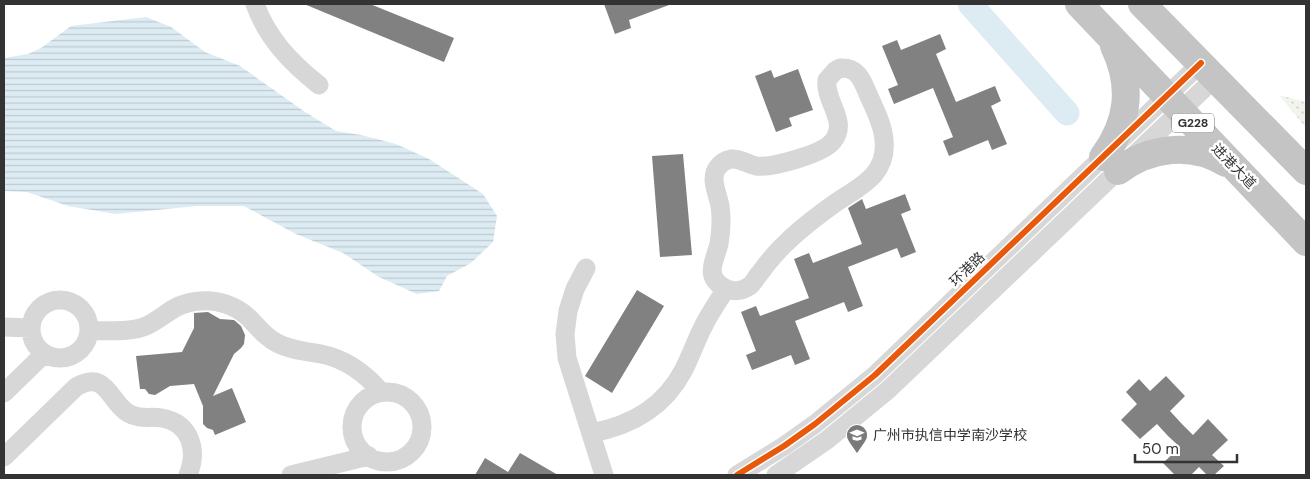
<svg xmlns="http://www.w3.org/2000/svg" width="1310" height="479" viewBox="0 0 1310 479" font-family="'DM Sans','Noto Sans SC',sans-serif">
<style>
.park{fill:url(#park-dots)}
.water{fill:url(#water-rules)}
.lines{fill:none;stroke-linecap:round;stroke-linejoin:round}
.river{stroke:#ddebf3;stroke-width:25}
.building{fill:#818181}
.minor{stroke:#d7d7d7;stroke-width:19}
.highway{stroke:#c4c4c4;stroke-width:28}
.cycleway-casing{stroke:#fff;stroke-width:9}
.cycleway{stroke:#e8590c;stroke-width:6}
.labels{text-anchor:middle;stroke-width:5;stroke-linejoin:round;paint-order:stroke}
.shield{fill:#fff;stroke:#707070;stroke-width:1}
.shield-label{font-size:12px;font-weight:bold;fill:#333}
.street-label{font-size:14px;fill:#333;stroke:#fff}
.poi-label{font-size:14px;fill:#333;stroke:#fff;text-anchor:start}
</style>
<defs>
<pattern id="park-dots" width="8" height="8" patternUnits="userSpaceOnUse" patternTransform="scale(1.25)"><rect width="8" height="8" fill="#f1f5ed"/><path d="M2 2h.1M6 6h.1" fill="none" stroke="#cfd2cc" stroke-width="1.8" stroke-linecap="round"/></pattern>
<pattern id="water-rules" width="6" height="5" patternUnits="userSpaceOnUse" patternTransform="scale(1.25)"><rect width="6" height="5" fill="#ddebf3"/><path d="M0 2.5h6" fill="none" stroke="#becad1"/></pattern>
</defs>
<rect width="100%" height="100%" fill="#fff"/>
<!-- park -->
<path class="park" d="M1279 95 1306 102V128Z"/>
<!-- water -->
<path class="water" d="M146 17 171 27 205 52 240 66 305 112 336 131 361 135 396 144 429 159 483 194 497 216 493 242 471 263 447 276 439 291 417 294 379 277 343 253 296 234 244 206H197L116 214 68 206 27 192 4 191V58L28 54 41 48 71 26Z"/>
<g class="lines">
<!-- river -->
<path class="river" d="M970 4 1067 113"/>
</g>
<!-- building -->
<path class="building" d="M304 4H370L454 38 444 62Z
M604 4H669V5L629 20 631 28 615 34Z
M940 34 946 49 936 54 956 102 995 86 1001 101 991 106 1007 144 992 150 988 140 949 156 943 141 953 137 933 88 894 104 888 89 898 85 882 46 897 40 901 50Z
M798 69 813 110 789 118 792 126 776 132 755 76 771 70 774 78Z
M683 154 692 255 660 257 652 156Z
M905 194 911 210 901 214 916 252 901 258 897 248 848 267 863 306 848 312 844 302 795 321 810 359 795 365 791 355 752 370 746 355 756 351 741 312 756 306 760 316 809 298 794 259 809 253 813 263 862 244 848 208 862 199 866 209Z
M637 290 664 306 612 393 585 376Z
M208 312 220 319 234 320 241 326 245 335 244 344 241 348 234 354 213 396 232 388 246 422 215 435 213 430 207 428 203 424V406L194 384 170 386 155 395 149 394 145 389H140L136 356 182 352 194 328V313Z
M1166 376 1185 396 1170 411 1181 423 1193 435 1208 419 1228 440 1212 455 1224 466 1214 475H1207L1199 467 1191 475H1175L1163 463 1180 447 1168 436 1157 424 1140 439 1121 420 1137 404 1126 392 1139 379 1150 391Z
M520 453 558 475H475L485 458 508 472Z"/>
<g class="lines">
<!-- minor -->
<path class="minor" d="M255 4C267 38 291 63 319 85
M840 68C858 67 862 80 868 94 874 108 883 124 884 140 888 177 856 188 831 206 816 217 801 228 787 242 777 251 768 262 760 273 755 278 754 284 748 287 740 292 731 292 723 287 704 276 715 260 719 244 721 232 722 219 720 206 718 194 709 178 718 167 721 163 726 160 731 159 740 158 747 164 756 166 772 168 823 154 833 141 849 121 824 101 827 80L835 71Z
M586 268 575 289 568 311 565 334 567 358 604 475
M31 329a29 29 0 1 1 58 0a29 29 0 1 1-58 0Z
M4 327 31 328
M89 331C107 330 129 333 146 326 167 316 173 303 200 301 217 299 237 306 249 318 258 327 266 338 277 343 292 351 306 351 321 354 346 359 365 373 381 392
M352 427a35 35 0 1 1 70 0a35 35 0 1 1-70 0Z
M4 393 44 354
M591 433C630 426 664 407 683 371 691 356 696 340 704 325 710 313 718 301 726 289
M4 457 76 387C107 369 109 402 128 413 139 420 150 416 162 418 191 423 198 451 188 475
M291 475 369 456
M737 475 784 446 815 424 875 375 1201 63
M776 475 827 440 888 390 1215 78"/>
<!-- highway -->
<path class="highway" d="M1079 4 1306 242
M1142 4 1306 171
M1103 157C1129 122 1133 86 1114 46
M1118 171C1150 147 1191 142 1226 163"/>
<!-- cycleway casing -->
<g class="cycleway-casing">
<path id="cycleway" d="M737 475 784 446 815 424 875 375 1201 63"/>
</g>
<!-- cycleway -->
<use href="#cycleway" class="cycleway"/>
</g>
<!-- icons -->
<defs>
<g id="school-pin" transform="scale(1.125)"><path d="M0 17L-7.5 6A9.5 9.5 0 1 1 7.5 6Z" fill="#7a7a7a" stroke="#fff"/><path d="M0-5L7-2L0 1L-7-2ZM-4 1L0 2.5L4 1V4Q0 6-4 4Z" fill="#fff"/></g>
</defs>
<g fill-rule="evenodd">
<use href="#school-pin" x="857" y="435"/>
</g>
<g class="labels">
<!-- shield labels -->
<rect class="shield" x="1172" y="113.5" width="42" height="19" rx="4"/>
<g class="shield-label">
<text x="1193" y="127">G228</text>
</g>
<!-- street labels -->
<g class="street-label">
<text transform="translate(1234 166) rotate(46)" y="5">进港大道</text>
<text transform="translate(967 269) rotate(-44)" y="5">环港路</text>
</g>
<!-- poi labels -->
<g class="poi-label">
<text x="873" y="440">广州市执信中学南沙学校</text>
</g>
</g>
<!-- border -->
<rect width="1310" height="479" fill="none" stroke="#333333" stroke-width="10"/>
<!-- scale -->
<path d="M1135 454v8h102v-8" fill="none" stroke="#333333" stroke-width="2.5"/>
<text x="1142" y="454" font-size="15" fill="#333333" stroke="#ffffff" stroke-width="4" paint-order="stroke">50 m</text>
</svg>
